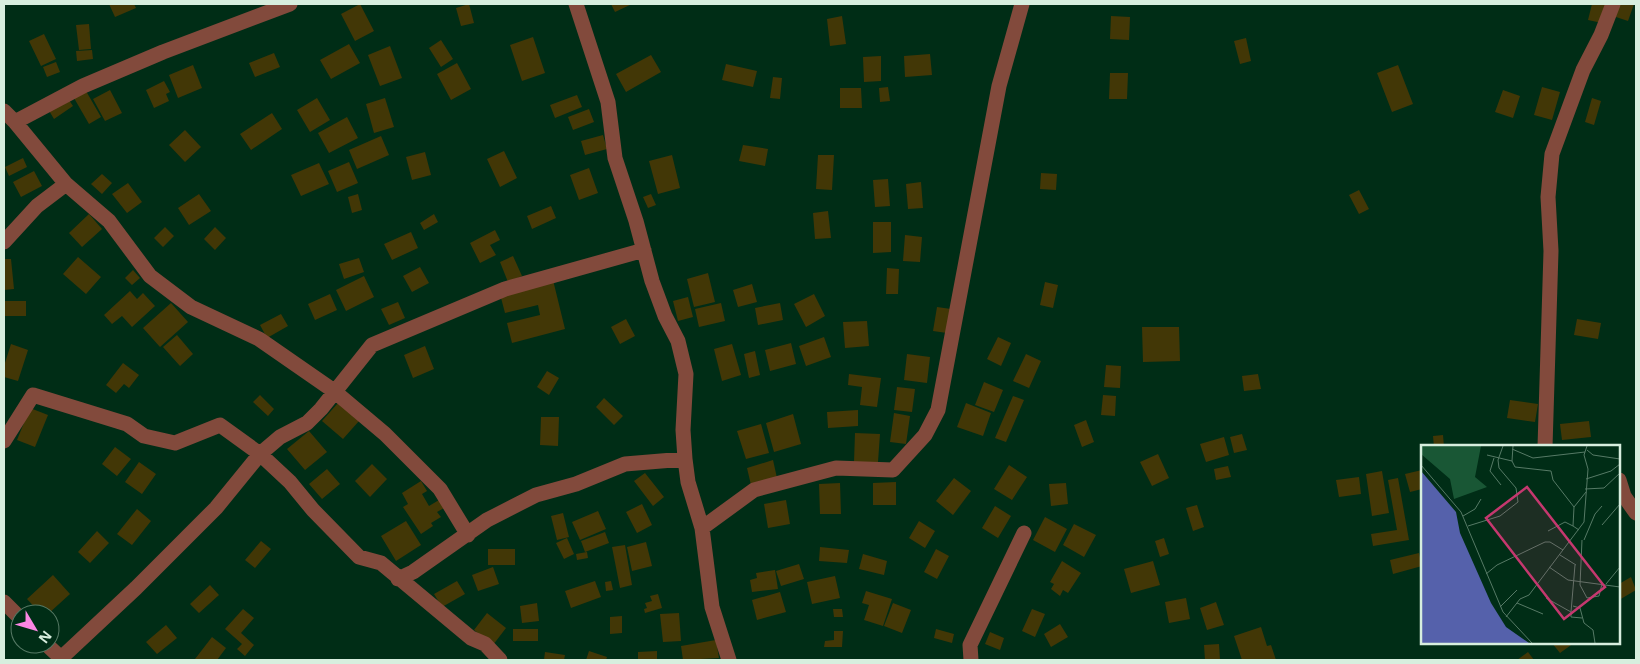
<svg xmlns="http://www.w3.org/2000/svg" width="1640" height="664" viewBox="0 0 1640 664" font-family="'Open Sans',sans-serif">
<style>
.building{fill:#423706}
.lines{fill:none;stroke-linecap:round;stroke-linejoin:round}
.street{stroke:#824a3c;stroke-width:15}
.inset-road{fill:none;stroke:#567a66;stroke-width:1}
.view{fill:#c5386f;fill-opacity:0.15;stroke:#c5386f;stroke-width:2.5}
.inset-edge{fill:none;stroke:#d7eede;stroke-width:2.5}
</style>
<rect width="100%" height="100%" fill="#002d16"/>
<!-- building -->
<path class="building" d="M109 4H134L136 8 115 17Z
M360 4 374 31 355 41 341 14Z
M469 4 474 23 461 26 456 8Z
M611 4H632L615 12Z
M1592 4H1606L1602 23 1588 20Z
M1617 4H1634L1628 21 1613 16Z
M842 16 846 44 830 46 827 19Z
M1111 16 1130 17 1129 40 1110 39Z
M89 24 91 49 79 50 76 25Z
M44 34 56 59 41 66 29 41Z
M533 37 545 73 522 81 510 45Z
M1246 38 1251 61 1240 64 1234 41Z
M441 40 453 59 441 67 429 48Z
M349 44 360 63 331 79 320 60Z
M390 46 402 78 380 86 368 55Z
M92 50 93 59 77 61 76 51Z
M274 53 280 67 255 77 249 63Z
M930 54 932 75 905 77 904 56Z
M651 55 661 72 626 92 616 74Z
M881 56V81L864 82 863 57Z
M56 62 60 72 47 77 43 67Z
M457 63 471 89 451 100 437 74Z
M726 64 757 71 753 87 722 80Z
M193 65 202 88 178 98 169 75Z
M1398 65 1413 104 1392 112 1377 73Z
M1110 73H1128L1127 99H1109Z
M773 77 782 78 780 99 770 98Z
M164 81 170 92 166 94 169 101 154 108 146 90Z
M888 87 890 101 880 102 879 88Z
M1542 87 1560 92 1552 120 1534 115Z
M840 88H861L862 108H840Z
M110 90 122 113 105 121 93 99Z
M1503 90 1520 96 1513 118 1495 112Z
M86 91 101 117 89 124 74 98Z
M577 95 582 107 555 118 550 105Z
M67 97 73 106 54 119 48 109Z
M317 98 330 120 310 132 297 110Z
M385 98 394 127 374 133 366 104Z
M1592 98 1601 101 1594 125 1585 122Z
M589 109 594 122 573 130 568 117Z
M272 113 282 129 251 150 240 134Z
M347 117 358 138 329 153 318 133Z
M185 130 201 147 185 162 169 145Z
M603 135 607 149 585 155 581 141Z
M381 136 389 155 357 169 349 150Z
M743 145 768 149 765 166 739 161Z
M504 151 517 178 500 187 487 159Z
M425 152 431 175 412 180 406 157Z
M672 155 680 188 658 194 649 161Z
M818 155H834L832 190 816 189Z
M23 158 27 167 9 176 5 167Z
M349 162 358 183 337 192 328 171Z
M319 163 329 184 301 196 291 175Z
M589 168 598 193 579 200 570 175Z
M34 171 42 186 21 197 13 182Z
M1041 173 1057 174 1056 190 1040 189Z
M102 174 112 183 102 194 91 184Z
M888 179 890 206 875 207 873 180Z
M921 182 923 208 908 209 906 184Z
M128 183 142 202 127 213 112 194Z
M1359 190 1369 209 1359 214 1349 195Z
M199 194 211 211 189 225 178 208Z
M358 194 362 210 352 213 348 197Z
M651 194 656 205 648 208 643 197Z
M551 206 556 218 532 229 527 216Z
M828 211 831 238 815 239 813 213Z
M89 214 102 229 82 247 69 233Z
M434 214 438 222 424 230 420 223Z
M873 222H891V252L873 253Z
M165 227 174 236 163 247 154 238Z
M215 227 226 238 215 250 204 239Z
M495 230 500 240 490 245 496 255 480 263 470 243Z
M411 232 418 248 392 260 384 244Z
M905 235 922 237 920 262 903 261Z
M513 256 522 276 508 282 500 262Z
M78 257 101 277 86 294 63 274Z
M359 258 364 272 344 279 339 264Z
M4 259H11L14 289 4 290Z
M420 267 429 283 412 292 403 276Z
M887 268 899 269 898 294H886Z
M133 270 140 278 132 285 125 278Z
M708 273 715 302 694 307 687 279Z
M364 276 374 297 346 311 336 290Z
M553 280 565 329 512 343 507 323 540 315 538 305 505 313 500 294Z
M1045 282 1058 285 1053 308 1040 305Z
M752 284 757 302 738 307 733 290Z
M130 291 137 299 143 293 155 306 132 327 122 316 112 324 104 315Z
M330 294 337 310 315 320 308 304Z
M814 294 825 316 806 327 794 304Z
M688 297 693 317 678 321 673 301Z
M4 301H26V316H5Z
M398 302 405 318 389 325 381 309Z
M171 303 188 322 160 347 143 328Z
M721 303 725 321 699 327 695 309Z
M780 303 783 320 758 325 755 308Z
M937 307 951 309 947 333 933 331Z
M281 314 288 326 267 338 260 325Z
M626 319 635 336 620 344 611 327Z
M1577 319 1601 323 1598 339 1574 335Z
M867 321 869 346 845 348 843 322Z
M1142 327H1179L1180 361 1143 362Z
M177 335 193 354 180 366 163 347Z
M824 337 831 357 806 366 799 346Z
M998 337 1011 343 1001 366 987 359Z
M791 343 796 364 770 371 765 350Z
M11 344 28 350 18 381 4 377V366Z
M732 344 741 375 722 381 714 349Z
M425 346 434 369 413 378 404 355Z
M755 351 760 375 749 378 744 354Z
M907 354 930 357 927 383 904 380Z
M1026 354 1041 361 1029 388 1013 381Z
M123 363 139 375 129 388 124 384 116 393 106 385Z
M1106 365 1121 366 1120 388 1104 387Z
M547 371 559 378 549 395 537 387Z
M849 374 881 378 877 407 860 405 862 387 848 385Z
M1258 374 1261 389 1244 391 1242 376Z
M984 382 1003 390 994 412 975 405Z
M897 387 915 389 912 412 894 410Z
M260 395 274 409 268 416 253 402Z
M1103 395 1116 396 1115 416 1101 415Z
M1013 396 1024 400 1006 442 995 438Z
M604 398 623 416 614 425 596 407Z
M1510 400 1538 404 1535 422 1507 418Z
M338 403 359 421 343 439 322 421Z
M966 403 991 413 983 436 957 427Z
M30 408 48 415 35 447 17 440Z
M858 410V426L828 428 827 412Z
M894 413 910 416 906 444 890 442Z
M793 414 801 444 774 452 766 423Z
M541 417H559L558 446 540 445Z
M1086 420 1094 442 1082 447 1074 425Z
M1589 421 1591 437 1562 440 1560 424Z
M761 424 769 453 746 459 737 431Z
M309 431 327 452 305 470 287 449Z
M855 433 880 434 878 462H854Z
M1242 434 1247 450 1234 453 1230 437Z
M1443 435 1444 447H1434L1433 436Z
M1224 437 1229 455 1206 462 1200 444Z
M115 447 131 459 117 476 102 464Z
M1158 454 1169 478 1152 486 1140 462Z
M773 460 777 478 751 485 747 468Z
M139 462 156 474 142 494 125 482Z
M372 464 387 479 370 497 355 481Z
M1009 465 1027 477 1012 500 994 489Z
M1228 466 1231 477 1216 480 1214 469Z
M327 469 340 484 322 499 309 484Z
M1422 470V489L1410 492 1405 474Z
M1382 471 1389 513 1372 516 1366 474Z
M645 473 664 497 653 506 634 481Z
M1359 477 1361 494 1339 497 1336 480Z
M954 478 971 491 953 515 936 501Z
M1398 478 1409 540 1373 546 1371 534 1397 530 1388 480Z
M421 481 427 491 422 494 429 506 439 500 444 508 437 512 441 517 431 523 433 526 421 534 403 507 408 504 402 493Z
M896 482V505H873V483Z
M840 483 841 514H820L819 484Z
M1066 483 1068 504 1051 506 1049 484Z
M786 500 790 524 768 528 764 504Z
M642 504 652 525 637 533 626 512Z
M1197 505 1204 527 1193 531 1186 508Z
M995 506 1011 516 998 538 982 528Z
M137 509 151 521 132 545 117 534Z
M598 511 606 529 580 540 572 522Z
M563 513 569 537 557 540 551 516Z
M1045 517 1067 529 1055 552 1033 540Z
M406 521 421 545 396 561 381 536Z
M919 521 935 531 925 548 909 538Z
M1074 524 1096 535 1084 557 1063 545Z
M97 531 109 543 90 563 78 552Z
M605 532 609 543 585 552 581 541Z
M567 538 574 554 564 559 556 543Z
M1164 538 1169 554 1160 557 1155 541Z
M261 541 271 549 255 568 245 560Z
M646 542 652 566 632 571 627 547Z
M625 545 632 585 620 588 612 547Z
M820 547 849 550 847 563 819 561Z
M488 549H515V565H488Z
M936 549 949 556 937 579 924 572Z
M587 552 588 558 577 560 576 554Z
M1419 553 1422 566 1393 574 1390 560Z
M863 554 887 561 884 575 859 569Z
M1062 561 1081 573 1068 593 1063 590 1060 596 1051 589 1054 584 1050 582Z
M1153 561 1160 585 1131 593 1124 569Z
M799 564 804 579 781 586 776 571Z
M493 567 499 584 478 591 472 575Z
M775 570 778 589 752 592 750 580 757 578 756 573Z
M53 575 70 594 48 614H41L27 599Z
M835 576 840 598 812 604 807 582Z
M1631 577 1636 590 1619 600V584Z
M457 581 465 594 442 607 434 594Z
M595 581 601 597 571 608 565 591Z
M611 581 613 590 606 591 605 582Z
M210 585 219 595 199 613 190 604Z
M866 591 892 599 883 626 864 620 869 605 862 603Z
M780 592 786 612 757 620 752 600Z
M658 594 662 608 645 613 644 609 647 608 645 603 652 601 650 596Z
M1186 598 1190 619 1169 623 1165 602Z
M1216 602 1224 625 1207 630 1200 608Z
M537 603 539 621 522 623 520 606Z
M893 603 911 610 902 633 884 626Z
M243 609 254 618 241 633 254 645 245 656 237 649 242 644 225 629Z
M833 609H842L843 617H834Z
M1032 609 1045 614 1035 637 1022 631Z
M487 613 506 628 493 645 474 630Z
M679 613 681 641 663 642 660 614Z
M622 616V633L610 634V617Z
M1060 624 1068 637 1051 647 1044 634Z
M166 625 177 638 157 654 146 642Z
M1261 627 1267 646 1271 645 1276 660H1242L1234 636Z
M513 629H538V641H513Z
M936 629 954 634 952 643 934 638Z
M834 631H843L842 647H824L825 641 834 640Z
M990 632 1004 638 1000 650 985 644Z
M212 637 226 648 217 660H197L195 659Z
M716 640 719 658 683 660 681 646Z
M1552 643H1574L1560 653Z
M1219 644 1220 660H1205L1204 645Z
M589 651 607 657 606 660H586Z
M657 651V660H638V652Z
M545 652 565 655 564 660H544Z
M1528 652 1534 660H1517Z"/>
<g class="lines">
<!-- street -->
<path class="street" d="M576 4 608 102 615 158 636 221 652 281 665 316 678 341 686 374 683 430 685 459 688 482 702 528 712 607 729 660
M4 111 15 122 83 86 163 52 290 4
M15 122 66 184 109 221 150 276 191 307 259 339 334 391 385 434 440 489 468 535
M4 242 37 206 66 184
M4 441 33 395 127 424 144 436 175 443 220 425 260 454 290 482 313 510 359 557 381 563 471 638 485 644 500 660
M1545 447 1551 251 1548 197 1552 154 1583 70 1601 35 1613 4
M1619 480 1624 496 1636 513
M702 528 754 490 836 468 893 470 925 435 938 410 999 86 1022 4
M398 579 413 572 487 520 536 495 576 484 625 464 685 459
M4 602 20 618
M46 644 61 658
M59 660 136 588 216 508 260 454 280 437 307 423 321 409 372 345 505 289 644 250
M971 660 970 645 1024 533"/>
</g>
<!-- overview -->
<g transform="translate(1421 445)">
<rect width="199" height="199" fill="#002d16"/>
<path d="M0 1H60L54 32 66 42 33 54 29 34 0 9Z" fill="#195735"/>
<path d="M0 26 35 67 39 88 70 158 85 182 108 198H0Z" fill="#5561ab"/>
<path class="inset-road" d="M91 4 112 13 164 7M166 5 172 10 199 14M66 10 91 16 94 22 130 26 132 35 153 62 152 81 158 85M73 13 69 26 80 40M91 16 92 1M0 20 40 67 82 167 111 198M165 34 190 26 199 19M164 44 183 43 199 28M153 62 165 47M42 71 54 64 60 54M181 80 199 59M47 81 79 71 97 57 95 43 78 23 77 15 82 1M127 86 144 77 152 81M161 95 159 140 166 153 178 151 181 139M163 95 174 69 181 61M139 110 155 120M128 122 147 135 199 142M65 129 76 120 124 97H129L142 105M185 139 199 122M125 153 150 167V172L161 173M96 158 122 169M152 161 159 163 163 178 172 185 174 198M79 162 96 145M150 167 154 120M85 172 99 154 108 150 163 77 167 24 163 10 166 1"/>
<path class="view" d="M106 42 184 142 143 174 65 73Z"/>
<rect width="199" height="199" class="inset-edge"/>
</g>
<!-- border -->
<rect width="1640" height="664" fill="none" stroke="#d7eede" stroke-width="10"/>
<!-- north arrow -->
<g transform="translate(35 629) rotate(128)"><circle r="24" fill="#002d16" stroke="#567a66"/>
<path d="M0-4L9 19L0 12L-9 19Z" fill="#fc86e4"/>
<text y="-8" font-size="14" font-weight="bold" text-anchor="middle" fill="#d7eede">N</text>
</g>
</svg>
